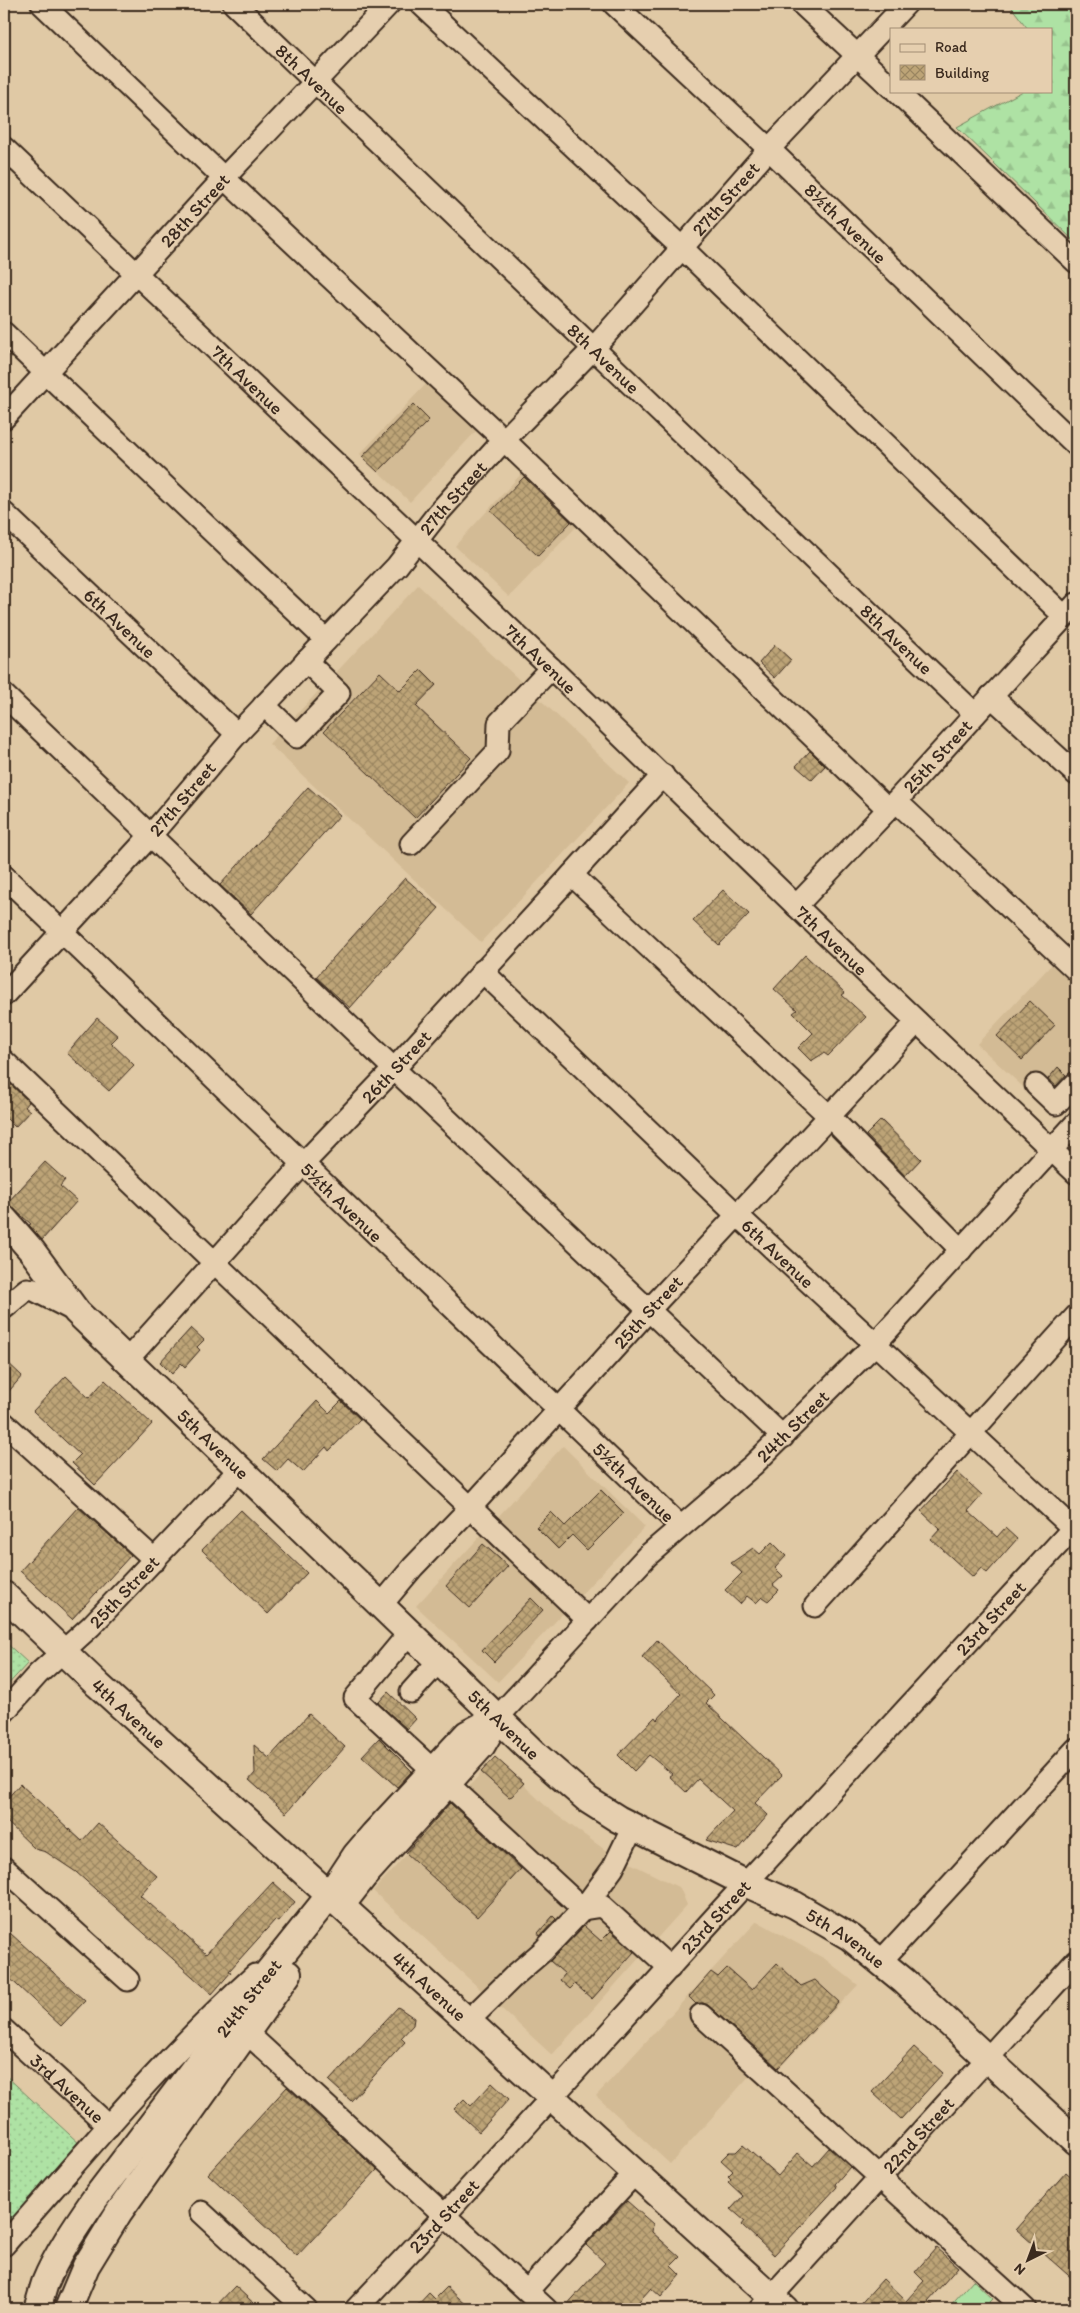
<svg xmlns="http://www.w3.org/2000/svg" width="1080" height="2313" viewBox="0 0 1080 2313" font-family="Itim,sans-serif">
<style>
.built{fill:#d3bb95}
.green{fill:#aee2a4;stroke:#748661}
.forest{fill:url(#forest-firs);stroke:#748661}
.garden{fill:url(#garden-dots);stroke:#748661}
.building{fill:url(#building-cross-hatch);stroke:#3b2a1e}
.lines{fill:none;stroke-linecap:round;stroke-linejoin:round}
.minor-casing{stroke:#3b2a1e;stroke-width:25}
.major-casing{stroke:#3b2a1e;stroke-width:30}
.minor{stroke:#e6cfaf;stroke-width:21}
.major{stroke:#e6cfaf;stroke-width:26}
.labels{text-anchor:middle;stroke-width:4;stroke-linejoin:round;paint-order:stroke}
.street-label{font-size:19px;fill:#3b2a1e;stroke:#e6cfaf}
</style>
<defs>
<pattern id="forest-firs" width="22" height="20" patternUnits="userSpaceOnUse" patternTransform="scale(1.25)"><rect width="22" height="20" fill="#aee2a4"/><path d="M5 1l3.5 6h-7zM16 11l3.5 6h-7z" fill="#97c28d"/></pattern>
<pattern id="garden-dots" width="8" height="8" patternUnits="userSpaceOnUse" patternTransform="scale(1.25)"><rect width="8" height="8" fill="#aee2a4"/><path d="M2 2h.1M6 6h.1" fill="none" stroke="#97c28d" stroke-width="1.8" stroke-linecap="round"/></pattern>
<pattern id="building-cross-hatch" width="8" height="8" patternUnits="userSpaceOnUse" patternTransform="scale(1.25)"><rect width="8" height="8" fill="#bda477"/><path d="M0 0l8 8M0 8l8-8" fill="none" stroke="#9b8661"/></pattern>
</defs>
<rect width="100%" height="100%" fill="#e0c9a5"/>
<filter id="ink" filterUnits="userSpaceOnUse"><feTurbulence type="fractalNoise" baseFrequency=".02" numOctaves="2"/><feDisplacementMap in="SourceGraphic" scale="10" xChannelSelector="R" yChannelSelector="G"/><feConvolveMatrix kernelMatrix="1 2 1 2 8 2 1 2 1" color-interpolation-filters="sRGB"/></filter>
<g filter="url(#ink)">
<!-- built -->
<path class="built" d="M426 384 477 430 410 502 360 454Z
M522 473 577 526 509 597 455 546Z
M418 585 629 783 481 942 269 744Z
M1054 962 1076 983V1090L1054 1116 977 1044Z
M563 1446 645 1527 498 1682 416 1606Z
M495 1758 551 1811 608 1852 680 1888 687 1905 552 2055 373 1891Z
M757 1921 825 1959 858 1985 774 2074 761 2063 670 2164 596 2096Z"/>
<!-- green -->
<path class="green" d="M973 2280 993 2299 983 2309H947Z"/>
<!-- forest -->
<path class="forest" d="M1009 4H1076V243L957 127 1023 91H1051V29H1028Z"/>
<!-- garden -->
<path class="garden" d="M4 1641 28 1663 4 1689Z
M4 2074 82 2146 4 2229Z"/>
<!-- building -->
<path class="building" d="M413 404 429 420 378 472 362 457Z
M524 477 571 522 538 556 491 511Z
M775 645 791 660 775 678 759 663Z
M421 670 436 685 416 706 471 758 415 818 324 731 380 672 400 691Z
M810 751 825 766 812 780 796 766Z
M308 787 340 815 251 914 220 885Z
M405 878 439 908 350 1008 316 977Z
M723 890 749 914 719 945 693 921Z
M805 955 845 993 842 995 866 1017 828 1056 824 1053 811 1061 798 1048 813 1033 793 1013 797 1010 774 989Z
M1030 1001 1055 1025 1022 1060 997 1036Z
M97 1018 118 1036 111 1043 134 1065 109 1091 67 1053Z
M1058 1067 1066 1075 1056 1086 1048 1079Z
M4 1078 29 1102 25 1107 30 1111 15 1127 4 1116Z
M881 1120 921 1159 905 1176 866 1135Z
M45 1162 65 1180 60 1186 77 1201 42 1240 29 1225 31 1224 7 1203Z
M191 1328 204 1340 197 1347 200 1350 185 1367 181 1363 172 1374 160 1362Z
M4 1359 22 1376 4 1397Z
M66 1376 89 1398 105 1380 152 1424 95 1485 72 1463 80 1455 33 1411Z
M317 1401 329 1413 341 1401 360 1419 329 1451 326 1447 303 1472 288 1459 277 1471 263 1459Z
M957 1472 982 1495 968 1511 997 1537 1005 1528 1017 1539 987 1573 981 1568 973 1577 931 1539 940 1529 921 1511Z
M601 1490 624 1513 587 1550 572 1535 558 1549 536 1527 551 1512 565 1526Z
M78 1507 131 1555 72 1619 20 1571Z
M241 1510 307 1573 268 1614 202 1550Z
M772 1542 786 1556 775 1568 783 1576 773 1585 779 1590 768 1601 762 1597 756 1603 747 1596 740 1604 725 1590 742 1573 731 1563 753 1548 760 1554Z
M483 1544 508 1566 470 1608 446 1586Z
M531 1598 543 1610 494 1662 482 1650Z
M657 1640 714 1695 706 1703 782 1775 755 1803 768 1815 738 1850 706 1840 733 1811 698 1779 686 1792 669 1776 672 1774 649 1755 634 1771 618 1755 655 1717 657 1720 681 1694 642 1657Z
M388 1692 416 1719 407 1729 378 1703Z
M309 1714 345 1747 286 1813 249 1780 255 1773 254 1745 269 1758Z
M379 1738 412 1771 397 1787 362 1756Z
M495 1757 524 1783 512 1796 509 1797 481 1772Z
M20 1784 82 1841 98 1823 157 1876 140 1895 206 1954 273 1882 295 1902 278 1922 275 1920 229 1971 231 1972 212 1994 76 1872 46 1852 35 1849 4 1819V1802Z
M450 1803 521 1869 477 1917 406 1853Z
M553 1916 556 1919 540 1936 538 1933Z
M584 1926 601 1941 611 1931 634 1952 592 1999 575 1984 570 1989 560 1980 565 1974 550 1961Z
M10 1933 85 2001 61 2026 4 1973V1940Z
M777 1963 801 1986 815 1980 839 2002 778 2068 709 2006 703 2003 696 2004 689 1997 711 1972 718 1977 727 1968 752 1990Z
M398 2007 414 2018 413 2025 401 2038 405 2042 351 2101 329 2081Z
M914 2047 943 2073 901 2119 872 2092Z
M492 2083 509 2099 479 2132 454 2109 464 2099 471 2106Z
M287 2087 377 2170 297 2256 208 2174Z
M743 2145 778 2176 798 2153 813 2166 829 2148 850 2167 835 2184 837 2187 774 2255 742 2225 745 2221 731 2209 743 2196 728 2182 731 2179 728 2176 733 2171 721 2160 729 2152H736Z
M1066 2172 1076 2181V2282L1016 2229Z
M627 2201 653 2224 652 2232 680 2257 671 2266 680 2275 661 2297 651 2288 632 2309H563L605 2263 586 2245Z
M936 2248 958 2267 928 2301 937 2309H856L883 2279 906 2301 924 2281 915 2272Z
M235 2286 260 2309H213Z
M447 2287 471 2309H414L429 2293 435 2299Z"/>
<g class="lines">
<!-- minor casing -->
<g class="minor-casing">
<g id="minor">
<path d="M42 4 224 178 504 440 888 809"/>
<path id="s1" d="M234 4 975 714"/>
<path d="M421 4 682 248 1064 616"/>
<path d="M614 4 769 149 1076 445"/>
<path d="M802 4 891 87"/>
<path d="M896 91 1076 262"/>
<path id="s2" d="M4 148 551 668 819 928 1076 1173"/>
<path d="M4 333 326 640"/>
<path id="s3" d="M4 418 224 178 389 4"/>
<path id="s4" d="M4 513 237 734"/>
<path d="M4 695 394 1069 783 1437"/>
<path d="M991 696 1076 774"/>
<path d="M264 705 297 737 339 693 306 661"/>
<path d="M896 801 1076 970"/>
<path d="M411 844 498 751 499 723 551 668"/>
<path d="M572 875 829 1116 961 1250"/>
<path d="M4 876 680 1526"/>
<path id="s5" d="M796 906 896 801 1076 604"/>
<path id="s6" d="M482 971 737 1215 1076 1531"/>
<path id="s7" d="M4 995 151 835 237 734 397 566 439 512 504 440 593 349 769 149 906 4"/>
<path d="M4 1061 588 1620"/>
<path d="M1036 1085 1056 1104 1076 1083"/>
<path d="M4 1308 27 1289 34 1290 77 1312"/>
<path id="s8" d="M127 1360 303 1164 394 1069 663 775"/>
<path d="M4 1423 155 1560"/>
<path id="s9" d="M382 1604 413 1567 470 1508 648 1311 917 1022"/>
<path d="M815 1606 1076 1316"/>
<path d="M410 1632 355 1698 583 1909 613 1868 633 1827"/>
<path d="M411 1692 439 1661"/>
<path id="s10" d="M4 1712 38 1674 91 1626 240 1469"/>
<path id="s11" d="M497 1718 647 1556 753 1465 875 1344 1076 1123"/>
<path d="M4 1868 128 1980"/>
<path d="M881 1961 1076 1749"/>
<path d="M701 2015 1025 2309"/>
<path d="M468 2021 515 1975 543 1951 583 1909 602 1906 670 1968"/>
<path id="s12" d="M4 2030 109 2126"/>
<path d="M246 2032 546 2309"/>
<path d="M201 2212 306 2309"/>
<path d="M4 2245C85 2153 164 2057 255 1975"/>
<path d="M527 2291 635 2173"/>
<path id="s13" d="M356 2309 444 2216 725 1906 1076 1525"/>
<path id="s14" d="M760 2309 1076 1961"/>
</g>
</g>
<!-- major casing -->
<g class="major-casing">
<g id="major">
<path id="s15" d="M4 1219 32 1251 77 1312 536 1755 588 1800 618 1819 747 1884 795 1905 850 1937 904 1981 1076 2141"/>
<path id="s16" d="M4 1595 98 1685 785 2309"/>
<path d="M346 1899 364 1876 482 1745 497 1719"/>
<path id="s17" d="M37 2309C40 2301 42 2292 45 2283 57 2254 76 2226 94 2200L253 1991 329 1896 356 1855 374 1834 467 1734 497 1718"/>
<path d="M68 2309 86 2266 119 2212 288 1974"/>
</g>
</g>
<!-- minor -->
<use href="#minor" class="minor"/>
<!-- major -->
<use href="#major" class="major"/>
</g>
</g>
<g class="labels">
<!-- street labels -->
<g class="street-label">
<text dy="7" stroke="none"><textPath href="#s1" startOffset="108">8th Avenue</textPath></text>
<text dy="7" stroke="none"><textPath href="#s7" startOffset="1075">27th Street</textPath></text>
<text dy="7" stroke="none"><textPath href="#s3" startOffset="282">28th Street</textPath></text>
<text transform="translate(846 223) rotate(44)" y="7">8½th Avenue</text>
<text dy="7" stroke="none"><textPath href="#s1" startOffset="512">8th Avenue</textPath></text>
<text dy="7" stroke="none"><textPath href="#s2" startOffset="336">7th Avenue</textPath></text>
<text dy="7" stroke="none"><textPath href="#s7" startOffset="670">27th Street</textPath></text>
<text dy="7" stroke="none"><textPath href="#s4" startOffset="160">6th Avenue</textPath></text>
<text dy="7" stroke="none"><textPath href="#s1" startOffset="918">8th Avenue</textPath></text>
<text dy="7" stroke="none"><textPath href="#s2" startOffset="741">7th Avenue</textPath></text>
<text dy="7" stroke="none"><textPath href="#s5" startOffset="206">25th Street</textPath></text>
<text dy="7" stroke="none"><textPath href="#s7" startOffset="265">27th Street</textPath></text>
<text dy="7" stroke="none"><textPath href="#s2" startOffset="1146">7th Avenue</textPath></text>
<text dy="7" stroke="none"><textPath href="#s8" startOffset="398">26th Street</textPath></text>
<text transform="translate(342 1202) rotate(44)" y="7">5½th Avenue</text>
<text dy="7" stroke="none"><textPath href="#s6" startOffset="409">6th Avenue</textPath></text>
<text dy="7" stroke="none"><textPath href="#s9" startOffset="395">25th Street</textPath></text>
<text dy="7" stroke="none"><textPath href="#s11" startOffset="416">24th Street</textPath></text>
<text dy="7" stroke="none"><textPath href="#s15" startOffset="308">5th Avenue</textPath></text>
<text transform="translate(634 1482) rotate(44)" y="7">5½th Avenue</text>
<text dy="7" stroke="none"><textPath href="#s10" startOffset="170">25th Street</textPath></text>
<text dy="7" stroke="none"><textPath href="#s13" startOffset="938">23rd Street</textPath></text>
<text dy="7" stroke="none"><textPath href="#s16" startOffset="172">4th Avenue</textPath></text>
<text dy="7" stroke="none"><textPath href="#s15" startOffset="712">5th Avenue</textPath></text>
<text dy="7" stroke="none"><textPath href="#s13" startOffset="532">23rd Street</textPath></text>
<text dy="7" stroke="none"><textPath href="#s15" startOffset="1118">5th Avenue</textPath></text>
<text dy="7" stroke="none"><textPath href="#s16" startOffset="578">4th Avenue</textPath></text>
<text dy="7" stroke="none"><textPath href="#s17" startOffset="378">24th Street</textPath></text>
<text dy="7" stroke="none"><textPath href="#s12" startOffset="86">3rd Avenue</textPath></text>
<text dy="7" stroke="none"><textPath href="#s14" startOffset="235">22nd Street</textPath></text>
<text dy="7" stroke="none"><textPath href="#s13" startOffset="128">23rd Street</textPath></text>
</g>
</g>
<!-- margin -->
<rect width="1080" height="2313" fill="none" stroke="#e6cfaf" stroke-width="20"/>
<rect x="10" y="10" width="1060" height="2293" fill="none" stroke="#3b2a1e" stroke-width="2" filter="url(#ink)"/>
<!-- legend -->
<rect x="890" y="28" width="162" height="65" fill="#e6cfaf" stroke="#a28d75"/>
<rect x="900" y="44" width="25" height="8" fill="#e6cfaf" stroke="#a28d75"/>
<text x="935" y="52" font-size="15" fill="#3b2a1e">Road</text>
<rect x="900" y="65" width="25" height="15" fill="url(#building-cross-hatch)" stroke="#a28d75"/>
<text x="935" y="78" font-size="15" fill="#3b2a1e">Building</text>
<!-- north arrow -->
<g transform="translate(1028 2260) rotate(222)" stroke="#e6cfaf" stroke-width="4" paint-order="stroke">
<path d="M0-4L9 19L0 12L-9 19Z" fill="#3b2a1e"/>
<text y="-8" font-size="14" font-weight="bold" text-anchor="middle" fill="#3b2a1e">N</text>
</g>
</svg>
